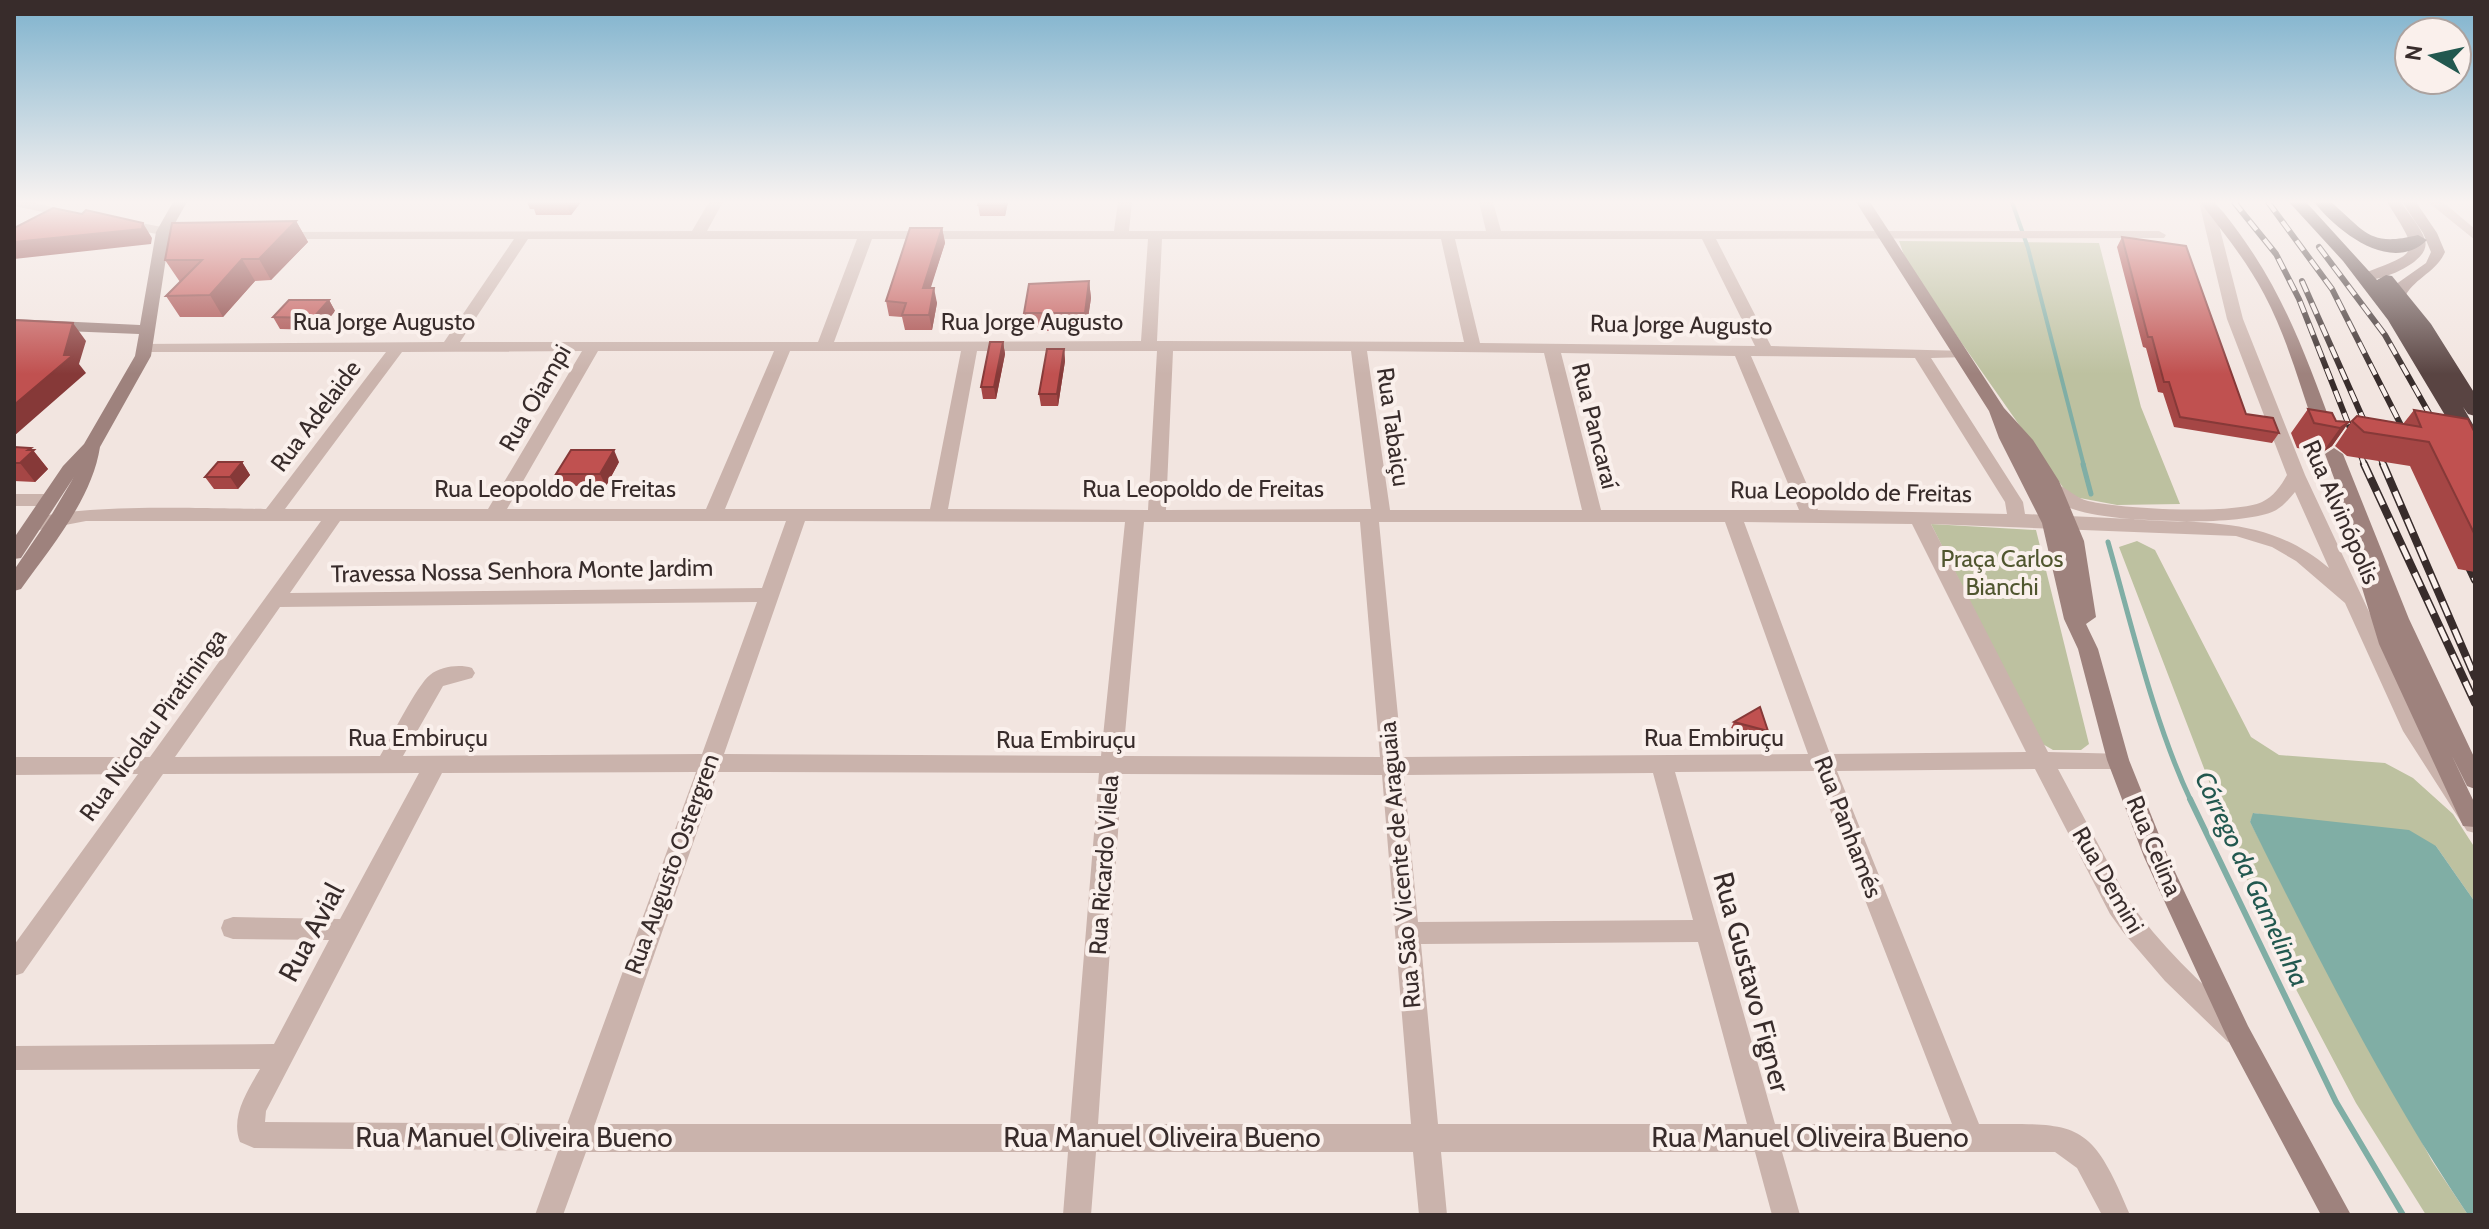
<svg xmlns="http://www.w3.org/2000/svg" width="2489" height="1229" viewBox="0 0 2489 1229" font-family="Cabin,sans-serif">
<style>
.green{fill:#bdc1a0}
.water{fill:#80aea5}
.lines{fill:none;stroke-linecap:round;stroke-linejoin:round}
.stream-far2{stroke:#80aea5;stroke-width:4}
.stream-far1{stroke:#80aea5;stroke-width:5}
.stream{stroke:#80aea5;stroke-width:6}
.street{fill:#cab3ac;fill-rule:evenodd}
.secondary{fill:#9e827d;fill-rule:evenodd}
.highway{fill:#594442;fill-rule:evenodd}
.rail-far1-casing{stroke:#382c2b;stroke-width:6}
.rail-casing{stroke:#382c2b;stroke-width:8}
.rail-far1{stroke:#faf0ec;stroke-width:4;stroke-dasharray:12;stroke-linecap:butt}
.rail{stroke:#faf0ec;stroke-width:5;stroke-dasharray:15;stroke-linecap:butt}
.wall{fill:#a54645}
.shaded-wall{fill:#863938}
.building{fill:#c05150;stroke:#863938;stroke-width:2}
.labels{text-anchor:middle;stroke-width:8;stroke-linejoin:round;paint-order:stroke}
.street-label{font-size:24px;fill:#382c2b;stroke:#faf0ec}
.park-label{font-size:24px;fill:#50562f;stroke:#faf0ec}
.water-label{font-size:26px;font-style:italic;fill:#22584f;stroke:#faf0ec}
.near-street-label{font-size:28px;fill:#382c2b;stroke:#faf0ec}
</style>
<rect width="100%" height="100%" fill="#f2e5e0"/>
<!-- green -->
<path class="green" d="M1899 241 2099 243 2141 407 2180 504 2117 505 2069 496 1961 342 1905 258Z
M1931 524 2036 530 2089 744 2081 750H2053L2041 743Z
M2137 541 2155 550 2251 737 2279 755 2385 763 2413 778 2453 814 2475 848V902L2436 846 2254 813 2250 822 2432 1161 2468 1215H2426L2356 1103 2270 940 2119 547Z"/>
<!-- water -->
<path class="water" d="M2253 813 2409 830 2436 846 2475 902V1215H2468C2384 1090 2317 956 2250 822Z"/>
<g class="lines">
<!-- stream-far2 -->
<path class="stream-far2" d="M2012 202 2028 248 2084 466"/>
<!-- stream-far1 -->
<path class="stream-far1" d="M2083 464 2091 494
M2108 542C2132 626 2154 723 2191 801"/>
<!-- stream -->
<path class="stream" d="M2190 799 2336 1102 2403 1215"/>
<!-- street -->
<path class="street" d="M14 202H32L84 215 77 219 14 206Z
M709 202H723L707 231H1114L1118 202H1132L1129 231H1486L1479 202H1493L1501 231H2159L2166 235 2164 238 1716 239 1771 346 1967 351V357L1931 358 2023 502 2025 514C2067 516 2108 518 2149 520 2218 523 2274 521 2329 568L2295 492C2288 500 2282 508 2272 512 2235 527 2108 523 2070 508 2061 505 2052 498 2046 490L2055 484C2067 487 2075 498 2088 501 2121 509 2233 515 2262 502 2273 497 2281 486 2287 475L2227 319 2199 202H2213L2243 319 2305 475 2423 727 2475 805V833L2467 831 2403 731 2345 603 2296 561 2272 547 2236 536 1931 524 2048 752 2126 754 2129 760 2126 766 2118 769H2058L2128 900C2162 947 2203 986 2246 1024L2250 1033 2246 1042 2237 1045 2228 1042 2165 981 2123 932 2110 914 2035 769 1837 771 1979 1124C2078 1124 2090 1118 2130 1215H2102L2077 1168 2055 1152H1782L1800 1215H1772L1755 1152H1441L1447 1215H1419L1413 1152H1096L1091 1215H1063L1068 1152H586L563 1215H535L558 1151 254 1148 240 1142C230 1116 248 1090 260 1069L14 1070V1046L274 1044 329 940 233 939 224 936 221 928 224 920 233 917 340 919 419 773 163 774 23 973 14 976V945L138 774 14 775V757H150L321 521H86L34 531 25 525C44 501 227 509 266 509L386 352H145L139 350V344L444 342 514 239H279L272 235 274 232 692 231ZM528 239H857L818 342H460ZM872 239H1148L1141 341 834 342ZM1162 239H1441L1464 342 1157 341ZM1455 239H1702L1755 346 1480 343ZM582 351 488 509H285L402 352ZM598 351H774L706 509H507ZM790 351H961L930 509H725ZM977 351H1157L1148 510 948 509ZM1173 351H1351L1371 509 1166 510ZM1367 351 1544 353 1582 510H1390ZM1561 353 1735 356 1799 510H1601ZM1751 356 1915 358 2005 502 2007 514 1818 510ZM340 521H786L762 588 290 593ZM805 521 1125 522 1101 756 724 754ZM1144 522H1360L1380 757 1123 756ZM1379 522H1725L1808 754 1402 757ZM1744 522 1912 524 2026 752 1830 754ZM757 602 702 754 403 756 443 686 472 678 475 673 472 668C460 664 441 666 430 675 417 685 391 738 380 756L175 757 280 607ZM1815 771 1952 1124H1775L1675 772ZM696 772 567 1124 265 1122 266 1111 442 773ZM718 772 1099 773 1070 1124H595ZM1653 773 1693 920 1418 922 1404 775ZM1122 774 1382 775 1411 1124H1098ZM1698 942 1747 1124H1438L1421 944Z
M2428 202H2443L2475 229V240Z
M120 219 183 231 190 235 183 239 115 226V220Z
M14 494H50L59 500 50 506H14Z"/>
<!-- secondary -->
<path class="secondary" d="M173 202H187L170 232 151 356 100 447C92 499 51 547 21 589L14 591V570L52 514 74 477 21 558 14 559V538L63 466 84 444 135 356 139 334 14 329V319L140 325 156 232Z
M1856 202H1870L2004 408 2033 440 2059 481 2084 541 2096 617 2086 624 2098 649 2129 760 2168 857 2248 1026 2351 1215H2321L2230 1044 2144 857 2107 760 2078 649 2064 619 2042 523 1999 438 1989 411Z
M2200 202H2214L2224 213C2282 286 2303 349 2335 434L2332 438H2320L2317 434C2300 387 2288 339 2264 294 2246 260 2223 232 2200 202Z
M2387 202H2401C2408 213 2421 227 2425 240 2432 262 2378 283 2362 280V274C2420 251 2421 256 2387 202Z
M2402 202H2416L2437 233 2445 252C2436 273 2412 279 2404 299L2399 301 2391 296 2392 287 2426 263 2431 252 2423 233Z
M2334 448 2343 454 2409 619 2475 759V789L2467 786 2452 756 2475 804V827L2463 826 2379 644 2346 535 2353 529 2325 454Z"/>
<!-- highway -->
<path class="highway" d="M2289 202H2306L2377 280 2386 275 2392 276 2431 324 2475 394V416L2468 414 2463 407 2475 428V454L2464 447 2388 320 2343 261Z
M2314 202H2331C2366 232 2369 247 2418 235L2427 240C2391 275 2337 231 2314 202Z"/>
<!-- rail-far1 casing -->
<g class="rail-far1-casing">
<path id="rail-far1" d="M2234 202 2276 254 2299 299 2365 466
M2268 202 2332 289 2411 445
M2319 247 2385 335 2439 431
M2302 281 2384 466"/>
</g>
<!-- rail casing -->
<g class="rail-casing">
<path id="rail" d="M2364 464 2475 703
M2383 464 2475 677
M2461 550 2475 580"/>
</g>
<!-- rail-far1 -->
<use href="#rail-far1" class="rail-far1"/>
<!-- rail -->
<use href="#rail" class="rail"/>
</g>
<!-- wall -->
<path class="wall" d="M527 202H581L571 215H536L534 209H530Z
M1008 202 1005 216H980L978 205Z
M296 221 308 242 271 280 255 281 223 317H180L166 296 180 282 165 260Z
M942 228 945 243 930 288 937 303 932 330H905L902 317 889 316 886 301Z
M2122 237 2246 414 2279 433 2272 443 2174 427 2163 393 2158 392 2146 348 2143 347 2117 247Z
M1089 281 1091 298 1086 331H1026L1024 313Z
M329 300 335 311 320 330 280 329 273 317Z
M1003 342 1005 354 996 399H983L981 387Z
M1064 349 1065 361 1058 406H1041L1039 394Z
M2308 409 2336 421 2349 422 2332 446 2323 452 2297 448 2291 433Z
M2414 410 2475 433V572L2458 569 2410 466 2347 456 2335 446 2352 421 2403 424Z
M14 447 33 450 48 469 35 482 14 481Z
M242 462 250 475 238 489H214L205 477Z
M619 462 606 486H562L556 474Z
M1734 722 1768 731 1765 737 1731 728Z"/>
<!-- shaded-wall -->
<path class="shaded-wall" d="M566 202H581L571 215Z
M1004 202H1008L1005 216 1003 205Z
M296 221 308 242 271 280 259 259Z
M143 223 152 238 151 244 14 259V242Z
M942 228 945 243 926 303 923 288Z
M242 259 255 281 223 317 210 295Z
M1089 281 1091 298 1086 331 1085 313Z
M934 288 937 303 932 330 929 315Z
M329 300 335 311 320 330 313 318Z
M73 323 86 341 79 364 86 373 14 436V405L64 355Z
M1003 342 1005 354 996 399 994 387Z
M1064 349 1065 361 1058 406 1057 394Z
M2349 422 2332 446 2323 452 2340 428Z
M31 448 48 469 35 482 20 463Z
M614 450 619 462 606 486 600 474Z
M242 462 250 475 238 489 230 477Z"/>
<!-- building -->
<path class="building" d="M979 202H1004L1003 205H978Z
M53 208 82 214 86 210 143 223 142 229 14 242V228Z
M296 221 259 259H242L210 295 166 296 202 260H165L172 223Z
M910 228H942L923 288H934L929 315H902L906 303 886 301Z
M2122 237 2186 246 2246 414 2273 418 2279 433 2180 417 2169 382H2164L2152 337H2148Z
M1089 281 1085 313H1024L1029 284Z
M289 300H329L313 318 273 317Z
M14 320 73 323 64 355H73L14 405Z
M990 342H1003L994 387H981Z
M1047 349H1064L1057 394H1039Z
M2308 409 2332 413 2336 421 2349 422 2340 428 2314 423Z
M2414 410 2468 419 2475 433V535L2429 442 2364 432 2352 421 2357 416 2421 427Z
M14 447 31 448 28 450H34L20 463H14Z
M571 450H614L600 474H556Z
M218 462H242L230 477H205Z
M1760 707 1768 731 1734 722Z"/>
<!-- sky -->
<linearGradient id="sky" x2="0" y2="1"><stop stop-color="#7eb2cd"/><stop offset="0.54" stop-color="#f9f3f1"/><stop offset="1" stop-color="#f9f3f1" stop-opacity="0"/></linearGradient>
<rect width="2489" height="374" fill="url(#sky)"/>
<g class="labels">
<!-- street labels -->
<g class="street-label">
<text x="384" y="330">Rua Jorge Augusto</text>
<text x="1032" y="330">Rua Jorge Augusto</text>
<text transform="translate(1681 325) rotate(1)" y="8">Rua Jorge Augusto</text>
<text transform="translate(535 398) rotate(-60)" y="8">Rua Oiampi</text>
<text transform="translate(316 416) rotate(-53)" y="8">Rua Adelaide</text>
<text transform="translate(1595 426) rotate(76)" y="8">Rua Pancaraí</text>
<text transform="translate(1393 427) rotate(82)" y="8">Rua Tabaiçu</text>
<text x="555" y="497">Rua Leopoldo de Freitas</text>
<text x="1203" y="497">Rua Leopoldo de Freitas</text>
<text transform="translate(1851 492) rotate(1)" y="8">Rua Leopoldo de Freitas</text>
<text transform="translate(2341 512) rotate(66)" y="8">Rua Alvinópolis</text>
<text transform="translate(522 571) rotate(-1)" y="8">Travessa Nossa Senhora Monte Jardim</text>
<text transform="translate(153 725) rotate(-54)" y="8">Rua Nicolau Piratininga</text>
<text x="418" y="746">Rua Embiruçu</text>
<text x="1714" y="746">Rua Embiruçu</text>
<text x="1066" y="748">Rua Embiruçu</text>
<text transform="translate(1848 827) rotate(69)" y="8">Rua Panhamés</text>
<text transform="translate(2154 846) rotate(67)" y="8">Rua Celina</text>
<text transform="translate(672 864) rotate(-70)" y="8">Rua Augusto Ostergren</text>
<text transform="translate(1104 865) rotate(-86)" y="8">Rua Ricardo Vilela</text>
<text transform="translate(1400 865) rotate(-95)" y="8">Rua São Vicente de Araguaia</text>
<text transform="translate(2108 880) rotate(60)" y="8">Rua Demini</text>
</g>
<!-- park labels -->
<g class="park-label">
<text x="2002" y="567">Praça Carlos<tspan x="2002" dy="28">Bianchi</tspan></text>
</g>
<!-- water labels -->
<g class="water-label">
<text transform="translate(2252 879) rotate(65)" y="9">Córrego da Gamelinha</text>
</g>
<!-- near-street labels -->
<g class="near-street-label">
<text transform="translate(311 932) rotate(-62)" y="10">Rua Avial</text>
<text transform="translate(1752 982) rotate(75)" y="10">Rua Gustavo Figner</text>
<text x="514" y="1147">Rua Manuel Oliveira Bueno</text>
<text x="1162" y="1147">Rua Manuel Oliveira Bueno</text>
<text x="1810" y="1147">Rua Manuel Oliveira Bueno</text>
</g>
</g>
<!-- border -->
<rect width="2489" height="1229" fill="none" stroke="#382c2b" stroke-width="32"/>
<!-- north arrow -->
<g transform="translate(2433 56) rotate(279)"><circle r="38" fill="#faf0ec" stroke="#aca29f" stroke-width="2"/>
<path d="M0-6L14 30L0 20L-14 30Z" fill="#22584f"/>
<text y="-12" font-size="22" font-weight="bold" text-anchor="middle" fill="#382c2b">N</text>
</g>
</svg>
